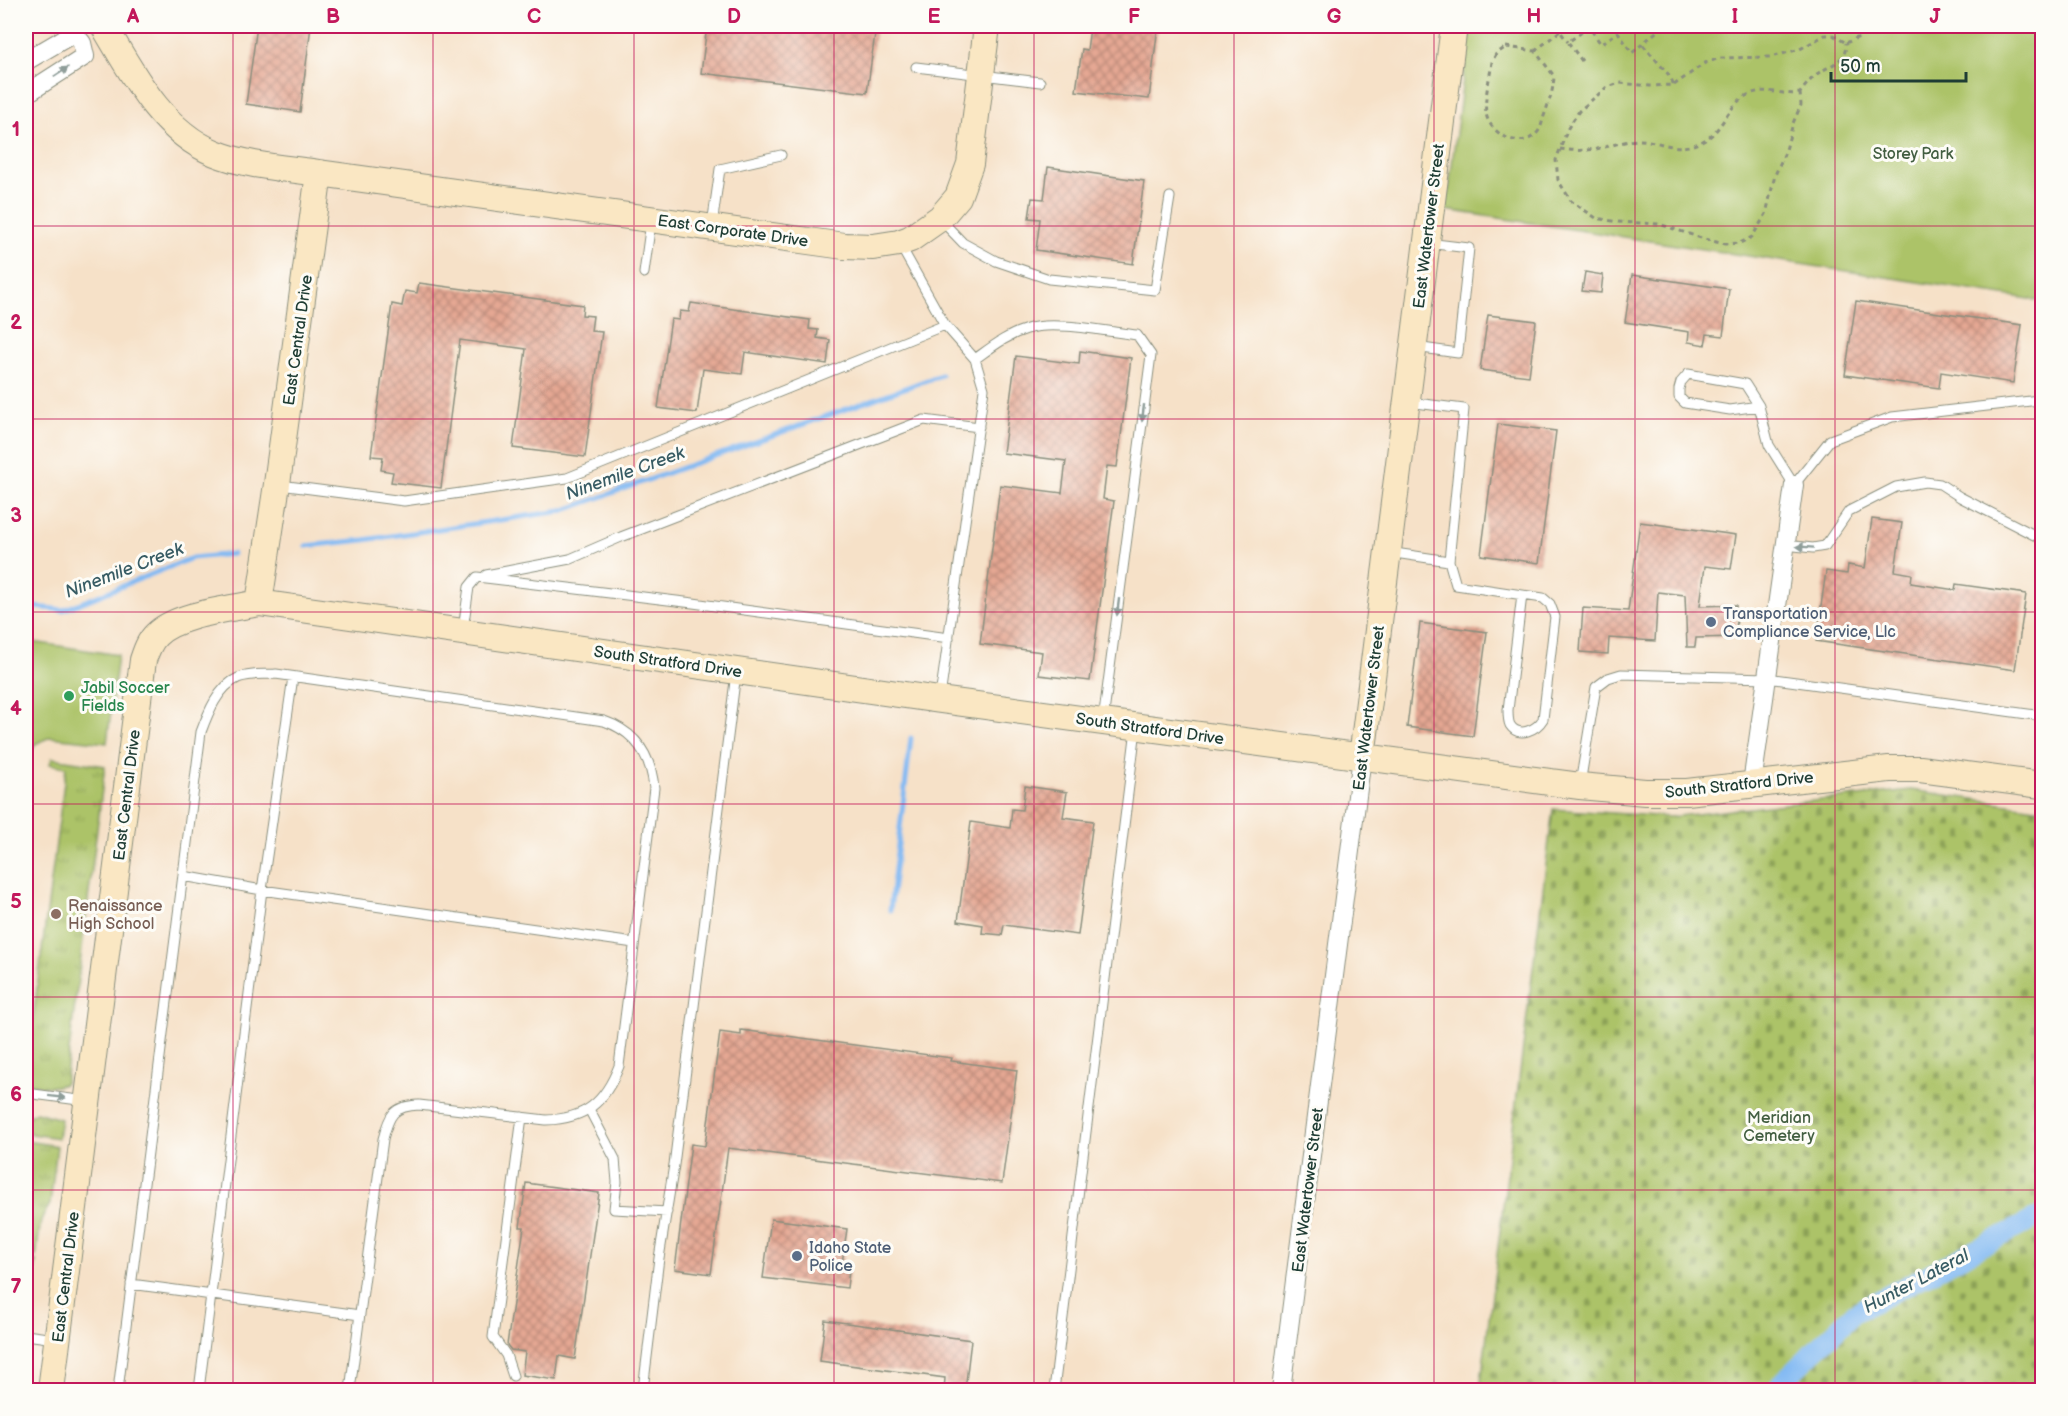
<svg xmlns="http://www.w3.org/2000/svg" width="2068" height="1416" viewBox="0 0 2068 1416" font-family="'Balsamiq Sans',sans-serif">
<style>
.grass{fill:url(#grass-tufts);stroke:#66804e;stroke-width:1.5}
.cemetery{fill:url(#cemetery-stones);stroke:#66804e;stroke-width:1.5}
.park{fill:#acc367;stroke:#66804e;stroke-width:1.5}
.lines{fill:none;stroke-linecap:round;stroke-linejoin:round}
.stream{stroke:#83baf3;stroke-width:5}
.canal{stroke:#83baf3;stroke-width:20}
.building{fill:url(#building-cross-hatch)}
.lane-casing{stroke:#8a8f7e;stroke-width:11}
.street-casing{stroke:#8a8f7e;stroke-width:20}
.secondary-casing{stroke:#8a8f7e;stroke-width:28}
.path{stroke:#8a8f7e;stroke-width:3;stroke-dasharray:4.5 4.5;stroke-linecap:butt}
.lane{stroke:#fff;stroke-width:9}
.street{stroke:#fff;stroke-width:18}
.secondary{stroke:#fae7c3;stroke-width:26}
.oneway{fill:#8f9e9a}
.grid{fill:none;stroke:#c2185b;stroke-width:1.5;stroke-opacity:0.55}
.service-dot{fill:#5c6f8a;stroke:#fdfcf7;stroke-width:2}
.leisure-dot{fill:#2e9e5b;stroke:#fdfcf7;stroke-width:2}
.education-dot{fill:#8d6e63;stroke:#fdfcf7;stroke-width:2}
.labels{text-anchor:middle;stroke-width:6;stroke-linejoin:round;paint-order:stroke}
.park-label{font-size:16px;fill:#425e41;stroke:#fdfcf7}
.street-label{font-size:16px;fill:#1f3d34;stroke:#fdfcf7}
.service-label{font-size:16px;fill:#4e5e75;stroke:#fdfcf7;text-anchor:start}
.leisure-label{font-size:16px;fill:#27864d;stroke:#fdfcf7;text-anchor:start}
.education-label{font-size:16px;fill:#785e54;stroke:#fdfcf7;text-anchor:start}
.water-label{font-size:18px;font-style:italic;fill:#385c64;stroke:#fdfcf7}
.neatline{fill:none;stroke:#c2185b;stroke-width:2}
.grid-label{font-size:20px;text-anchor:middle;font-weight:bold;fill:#c2185b}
</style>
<defs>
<pattern id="grass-tufts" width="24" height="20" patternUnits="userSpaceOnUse" patternTransform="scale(1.5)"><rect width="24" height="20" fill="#acc367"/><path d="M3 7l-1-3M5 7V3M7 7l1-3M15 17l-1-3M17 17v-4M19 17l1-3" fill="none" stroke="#8ba056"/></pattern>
<pattern id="cemetery-stones" width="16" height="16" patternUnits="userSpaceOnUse" patternTransform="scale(1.5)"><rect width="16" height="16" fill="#acc367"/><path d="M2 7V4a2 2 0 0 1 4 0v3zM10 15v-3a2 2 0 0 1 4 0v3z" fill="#8ba056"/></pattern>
<pattern id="building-cross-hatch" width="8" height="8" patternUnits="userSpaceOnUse" patternTransform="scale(1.5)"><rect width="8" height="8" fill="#e5a793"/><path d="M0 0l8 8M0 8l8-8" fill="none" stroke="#b98979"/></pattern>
</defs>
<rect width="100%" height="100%" fill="#fdfcf7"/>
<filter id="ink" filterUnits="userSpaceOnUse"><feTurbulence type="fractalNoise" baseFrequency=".0167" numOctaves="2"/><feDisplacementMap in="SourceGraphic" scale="12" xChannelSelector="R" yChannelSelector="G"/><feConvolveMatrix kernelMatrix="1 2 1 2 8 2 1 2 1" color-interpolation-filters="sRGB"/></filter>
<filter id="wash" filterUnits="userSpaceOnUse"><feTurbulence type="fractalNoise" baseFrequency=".008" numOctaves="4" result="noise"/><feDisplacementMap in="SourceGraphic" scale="24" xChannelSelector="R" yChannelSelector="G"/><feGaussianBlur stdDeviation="1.35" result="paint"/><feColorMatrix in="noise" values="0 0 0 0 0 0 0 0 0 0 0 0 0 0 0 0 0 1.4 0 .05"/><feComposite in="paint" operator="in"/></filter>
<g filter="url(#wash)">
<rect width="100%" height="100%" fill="#f6e1c8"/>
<!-- grass -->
<path class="grass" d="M52 758 105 766 65 1083C54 1090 38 1085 26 1083V1072L66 767 50 764Z
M36 1112 61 1119 58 1138 26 1133V1118Z
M26 1141 57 1146 50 1204 41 1220 36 1256 26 1254Z
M26 1260 36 1261 32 1291 26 1295Z"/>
<!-- cemetery -->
<path class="cemetery" d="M1911 790 2042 809V1390H1480L1553 809 1670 817Z"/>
<!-- park -->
<path class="park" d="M1470 26H2042V301L1446 210Z
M26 641 118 655 107 743 50 737 35 744 29 757H26Z"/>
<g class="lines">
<!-- stream -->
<path class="stream" d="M306 546 364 540 562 511 941 375
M26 606 63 610 192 558 233 554
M890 910 911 738"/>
<!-- canal -->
<path class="canal" d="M1776 1390 1781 1383 1854 1313 2042 1215"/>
</g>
<g id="blocks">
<!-- building -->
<path class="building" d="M257 26H311L300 112 246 104Z
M707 26H876L867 93 701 73Z
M1102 26H1158L1149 99 1076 91 1082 49 1087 50 1090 28 1101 29Z
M1048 167 1144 181 1133 264 1036 250 1040 219 1029 218 1032 198 1044 199Z
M1585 272 1603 275 1601 293 1582 291Z
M1632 275 1729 289 1723 336 1707 334 1705 345 1688 342 1689 332 1625 322Z
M419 283 583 305 582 315 593 316 591 331 602 332 585 457 513 448 526 349 460 340 441 488 391 482 393 472 381 470 383 457 371 456 392 304 402 306 405 291 417 293Z
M1856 301 2022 325 2013 383 1941 372 1939 388 1845 375Z
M691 303 810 320 809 329 818 330 817 338 830 340 827 364 745 352 742 374 703 369 697 413 658 408 671 319 679 320 680 311 689 312Z
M1488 315 1536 321 1529 376 1480 370Z
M1080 351 1131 358 1117 467 1107 466 1103 499 1114 501 1090 681 1039 675 1042 652 980 644 1000 485 1062 493 1066 461 1003 453 1016 356 1079 364Z
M1498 424 1556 431 1539 563 1481 555Z
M1872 519 1902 523 1895 571 1912 574 1911 583 1955 590 1956 584 2026 594 2015 670 1816 641 1826 571 1847 574 1848 565 1865 568Z
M1640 522 1736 535 1731 569 1705 566 1700 606 1736 605 1737 637 1696 638 1695 647H1687L1685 595 1658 592 1655 641 1609 638 1608 654 1580 652 1583 608 1628 611Z
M1420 623 1487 632 1473 736 1407 727Z
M1025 786 1067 792 1063 817 1093 821 1078 935 1004 925 1002 935 982 933 983 925 958 921 971 822 1010 828 1012 809 1022 810Z
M741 1030 952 1058 951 1061 1017 1070 1002 1183 728 1148 711 1274 675 1269 691 1144 705 1146 720 1032 741 1035Z
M526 1183 599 1193 575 1359 559 1356 556 1380 522 1375 525 1352 511 1350 507 1345 524 1227H520Z
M771 1219 847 1229 841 1270H849L847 1288 763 1278Z
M825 1320 971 1340 965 1390H944L945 1378 820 1361Z"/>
</g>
</g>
<g filter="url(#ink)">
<use href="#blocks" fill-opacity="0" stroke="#8a8f7e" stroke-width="1.5"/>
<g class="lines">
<!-- lane casing -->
<g class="lane-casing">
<path id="lane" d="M916 67 1040 82
M941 220 963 243 996 261 1049 279 1155 290 1170 197
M712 225 720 169 781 155
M644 273 651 222
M1415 347 1458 353 1469 248 1427 243
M975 359C992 347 1007 335 1027 329 1052 320 1110 332 1137 335L1151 355 1103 721
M1759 406 1730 410 1685 403 1679 397V389L1681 382 1688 374 1745 384 1759 406 1769 445 1794 485 1830 440 1892 417 2039 400 2042 401
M280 485 404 501 567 478 945 325 900 245
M1785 545 1813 548 1825 546 1849 511 1896 487 1925 482 1940 484 1960 497 2042 539
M1388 552 1449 561 1464 409 1408 402
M1449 561 1456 585 1543 598 1550 604 1555 617 1543 719C1537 729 1519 739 1510 725 1508 721 1508 714 1508 710L1522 595
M486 575 570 559 621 537 924 420 979 427
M463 629 469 587 477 577 693 603 949 638
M940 697 984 389 975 359 945 325
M1580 784 1596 687 1608 678 1621 674 1767 678 2042 716
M183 876 262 890 634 943
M26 1093 86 1101
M589 1109 615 1159 617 1182 614 1209 667 1212
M131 1284 360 1315
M26 1335 55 1339
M513 1376 506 1355 493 1337 522 1117
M118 1390 201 732C208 713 218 687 238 678 249 673 264 675 276 674L604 721C636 732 651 755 654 788L619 1066C605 1102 586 1119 546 1120L419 1105C393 1106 389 1115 383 1139L350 1390
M199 1390 262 890 293 677
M643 1390 659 1258 674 1165 736 673
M1054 1390 1136 729"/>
</g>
<!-- street casing -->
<g class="street-casing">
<path id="street" d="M26 61 74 33 82 43 85 56 26 94
M1752 784 1794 485
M1281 1390 1362 757"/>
</g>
<!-- secondary casing -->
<g class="secondary-casing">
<path id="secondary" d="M104 26C132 73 161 131 215 153 247 166 285 168 319 173L844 246 873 247 899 243 910 239 940 218 958 197 970 164 987 26
M259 603 277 484 319 173
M1362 757 1454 26
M51 1390 143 660C146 651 149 642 156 635 176 614 231 609 259 603L940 700 1580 786 1645 792H1687L1889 769H1920L2042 785"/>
</g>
<!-- path -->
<path class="path" d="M1556 26 1568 42
M1846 43 1859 37 1858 34 1872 30 1876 26
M1643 45 1669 75 1674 85
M1506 47 1535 51 1554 76C1553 93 1549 101 1544 116 1542 122 1541 129 1537 133 1521 151 1489 134 1486 113 1484 97 1490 78 1492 62L1496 54Z
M1535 51 1560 31
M1582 61 1568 42 1589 27 1601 44 1618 32 1632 53 1663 26
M1800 93 1801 105 1793 123 1786 150 1775 175 1766 214 1752 237 1740 243 1725 244 1704 239 1659 224 1618 222 1596 218 1571 201 1558 180 1556 160 1568 128 1579 111 1607 87 1620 83 1650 86 1674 85 1705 63 1720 58 1771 57 1800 49 1825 35H1833L1846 43
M1560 149C1569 150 1578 151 1587 150 1605 149 1620 141 1638 140 1661 140 1676 154 1701 142 1724 132 1727 103 1750 94 1766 87 1783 96 1800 93 1805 86 1811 79 1817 74 1831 64 1846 63 1846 43"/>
<!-- lane -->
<use href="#lane" class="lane"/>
<!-- street -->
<use href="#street" class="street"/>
<!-- secondary -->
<use href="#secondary" class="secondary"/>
</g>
<!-- one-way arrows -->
<defs><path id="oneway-solid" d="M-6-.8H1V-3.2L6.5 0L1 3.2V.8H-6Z" transform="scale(1.5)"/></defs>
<g class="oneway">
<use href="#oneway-solid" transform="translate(61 72) rotate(-34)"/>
<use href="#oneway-solid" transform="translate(1143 413) rotate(97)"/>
<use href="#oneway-solid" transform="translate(1805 547) rotate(-176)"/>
<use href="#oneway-solid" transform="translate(1118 607) rotate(97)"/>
<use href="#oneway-solid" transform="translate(57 1097) rotate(7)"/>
</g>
</g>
<!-- grid -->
<path class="grid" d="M233 26V1390M433 26V1390M634 26V1390M834 26V1390M1034 26V1390M1234 26V1390M1434 26V1390M1635 26V1390M1835 26V1390M26 226H2042M26 419H2042M26 612H2042M26 804H2042M26 997H2042M26 1190H2042"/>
<!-- markers -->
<g class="service-dot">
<circle cx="1711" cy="622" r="6"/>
<circle cx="797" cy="1256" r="6"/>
</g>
<circle class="leisure-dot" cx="69" cy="696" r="6"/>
<circle class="education-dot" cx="56" cy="914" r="6"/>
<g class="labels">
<!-- park labels -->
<g class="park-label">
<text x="1913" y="159">Storey Park</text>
<text x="1779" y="1123">Meridian<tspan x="1779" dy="18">Cemetery</tspan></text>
</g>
<!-- street labels -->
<g class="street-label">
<text transform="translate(1428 226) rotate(-83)" y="6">East Watertower Street</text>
<text transform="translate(733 230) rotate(8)" y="6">East Corporate Drive</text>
<text transform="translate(297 340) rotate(-82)" y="6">East Central Drive</text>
<text transform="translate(668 661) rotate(8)" y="6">South Stratford Drive</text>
<text transform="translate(1368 708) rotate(-83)" y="6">East Watertower Street</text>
<text transform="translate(1150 728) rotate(8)" y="6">South Stratford Drive</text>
<text transform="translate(1739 784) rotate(-6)" y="6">South Stratford Drive</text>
<text transform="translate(126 795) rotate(-83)" y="6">East Central Drive</text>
<text transform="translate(1307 1190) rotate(-83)" y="6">East Watertower Street</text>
<text transform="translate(65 1277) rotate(-83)" y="6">East Central Drive</text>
</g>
<!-- service labels -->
<g class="service-label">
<text x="1723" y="619">Transportation<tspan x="1723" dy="18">Compliance Service, Llc</tspan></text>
<text x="809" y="1253">Idaho State<tspan x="809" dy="18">Police</tspan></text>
</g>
<!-- leisure labels -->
<g class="leisure-label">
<text x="81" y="693">Jabil Soccer<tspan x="81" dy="18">Fields</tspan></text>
</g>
<!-- education labels -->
<g class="education-label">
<text x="68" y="911">Renaissance<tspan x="68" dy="18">High School</tspan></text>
</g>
<!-- water labels -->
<g class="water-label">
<text transform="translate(625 473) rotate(-20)" y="6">Ninemile Creek</text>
<text transform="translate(124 570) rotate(-21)" y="6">Ninemile Creek</text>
<text transform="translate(1916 1281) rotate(-28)" y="6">Hunter Lateral</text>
</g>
</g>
<!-- margin -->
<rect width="2068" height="1416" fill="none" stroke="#fdfcf7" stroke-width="66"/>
<!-- scale -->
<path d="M1831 72v9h135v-9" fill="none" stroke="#1f3d34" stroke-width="3"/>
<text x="1840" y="72" font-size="18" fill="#1f3d34" stroke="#fdfcf7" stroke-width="4.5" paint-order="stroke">50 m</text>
<rect x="33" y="33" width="2002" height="1350" class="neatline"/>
<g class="grid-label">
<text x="133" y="23">A</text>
<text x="333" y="23">B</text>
<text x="534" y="23">C</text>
<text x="734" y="23">D</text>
<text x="934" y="23">E</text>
<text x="1134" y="23">F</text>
<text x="1334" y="23">G</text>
<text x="1534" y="23">H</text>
<text x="1735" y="23">I</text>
<text x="1935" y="23">J</text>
<text x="16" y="136">1</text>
<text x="16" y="329">2</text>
<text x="16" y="522">3</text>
<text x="16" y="715">4</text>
<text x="16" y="908">5</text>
<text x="16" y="1101">6</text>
<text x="16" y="1293">7</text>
</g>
</svg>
